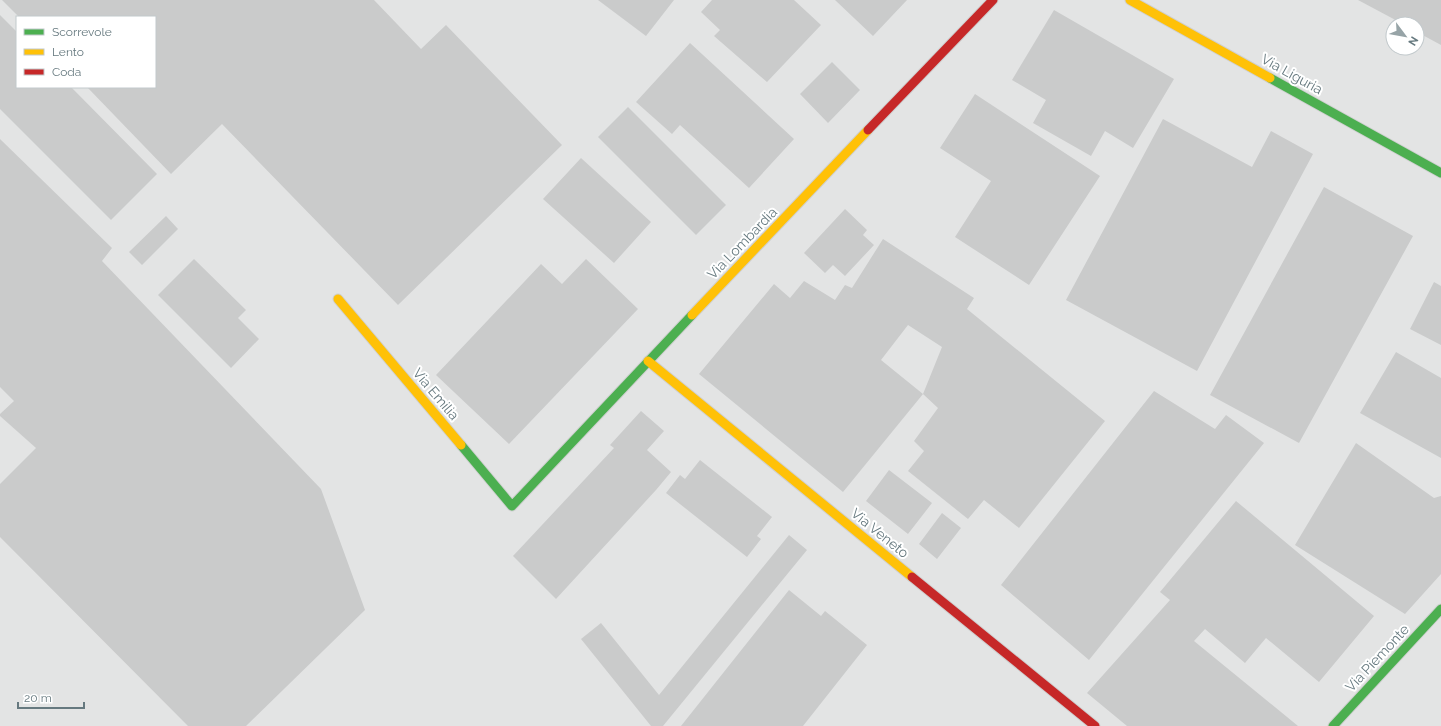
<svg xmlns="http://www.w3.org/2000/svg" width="1441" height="726" viewBox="0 0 1441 726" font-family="Raleway,sans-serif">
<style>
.built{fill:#e3e4e4;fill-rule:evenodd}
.building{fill:#cacbcb}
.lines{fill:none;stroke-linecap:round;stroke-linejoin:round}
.fast-casing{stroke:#cfd0d0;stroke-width:11}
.slow-casing{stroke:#cfd0d0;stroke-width:11}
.jam-casing{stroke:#cfd0d0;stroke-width:11}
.fast{stroke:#4caf50;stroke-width:9}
.slow{stroke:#ffc107;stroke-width:9}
.jam{stroke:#c62828;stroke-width:9}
.labels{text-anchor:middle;stroke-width:4;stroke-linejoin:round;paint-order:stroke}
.street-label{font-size:14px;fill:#66797f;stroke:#fff}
</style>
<rect width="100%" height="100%" fill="#f3f3f2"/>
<!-- built -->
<path class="built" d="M0 0H1441V726H0ZM17 17H155V87H17ZM1393 24H1417V48H1393Z"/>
<!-- building -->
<path class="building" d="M2 0H374L421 49 446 25 562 145 398 305 222 124 171 174 87 87H155V17H19Z
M598 0H674L646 36Z
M712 0H794L821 25 767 82 714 36 720 30 701 12Z
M835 0H907L873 36Z
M1358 0H1441V45L1417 32V24H1403Z
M1054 10 1174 79 1133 148 1105 131 1091 156 1033 123 1046 100 1012 80Z
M0 15 17 32V87H71L157 174 111 220 0 109Z
M690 43 794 139 749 188 680 125 672 134 636 102Z
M832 62 860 90 828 123 800 94Z
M975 94 1100 176 1029 285 955 237 991 181 940 148Z
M628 107 726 205 696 235 598 137Z
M1163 119 1252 167 1271 131 1313 154 1197 371 1066 300Z
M0 139 112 248 102 261 321 489 365 610 246 726H188L0 537V484L36 448 0 416V414L14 401 0 387Z
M581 158 651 222 614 263 543 199Z
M1324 187 1413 236 1299 443 1210 395Z
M845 209 867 230 863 235 874 245 845 276 833 265 825 273 804 253Z
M166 216 178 229 142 265 129 252Z
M883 239 974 298 967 309 1105 421 1019 528 984 500 968 519 908 471 924 451 914 441 938 408 923 394 942 347 908 325 881 360 923 394 843 492 699 374 774 284 790 298 804 281 835 300 845 285 852 288Z
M194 259 246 310 238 318 259 339 231 368 158 295Z
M586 259 638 309 509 444 436 375 541 264 562 284Z
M1434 282 1441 286V345L1410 329Z
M1396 352 1441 378V458L1360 413Z
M1154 391 1215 429 1226 415 1264 443 1089 660 1001 585Z
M641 411 664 431 647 450 671 472 656 490 556 599 513 556 614 448 610 445Z
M1356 443 1434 498 1441 496V574L1405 614 1295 545Z
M700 460 772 517 757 536 761 539 747 557 666 493 680 475 685 479Z
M889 470 932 503 908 534 866 501Z
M1236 501 1374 616 1319 682 1266 638 1245 663 1205 629 1194 641 1298 726H1127L1087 693 1170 600 1160 592Z
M942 513 961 528 937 559 919 544Z
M789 535 807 550 663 726H651L581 639 601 623 659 695Z
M789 590 821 616 825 611 867 645 803 726H681Z"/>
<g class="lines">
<!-- fast casing -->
<g class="fast-casing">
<path id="fast" d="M1270 78 1441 173
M461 445 512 506 692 315
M1333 726 1441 609"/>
</g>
<!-- slow casing -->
<g class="slow-casing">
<path id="slow" d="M1130 0 1270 78
M338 299 461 445
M692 315 868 130
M648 361 912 577"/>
</g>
<!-- jam casing -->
<g class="jam-casing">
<path id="jam" d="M868 130 993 0
M912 577 1095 726"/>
</g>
<!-- fast -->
<use href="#fast" class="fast"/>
<!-- slow -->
<use href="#slow" class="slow"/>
<!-- jam -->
<use href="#jam" class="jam"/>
</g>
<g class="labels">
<!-- street labels -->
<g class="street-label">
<text transform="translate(1292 74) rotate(29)" y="5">Via Liguria</text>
<text transform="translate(742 243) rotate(-46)" y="5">Via Lombardia</text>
<text transform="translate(436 394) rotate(50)" y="5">Via Emilia</text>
<text transform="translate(880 533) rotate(39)" y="5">Via Veneto</text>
<text transform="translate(1377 658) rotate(-47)" y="5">Via Piemonte</text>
</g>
</g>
<!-- legend -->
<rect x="16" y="16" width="140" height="72" fill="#ffffff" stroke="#c2c9cc"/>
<rect x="24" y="29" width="20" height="6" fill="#4caf50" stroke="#c2c9cc"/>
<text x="52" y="36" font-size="12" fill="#66797f">Scorrevole</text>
<rect x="24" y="49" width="20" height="6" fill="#ffc107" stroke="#c2c9cc"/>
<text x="52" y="56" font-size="12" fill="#66797f">Lento</text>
<rect x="24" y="69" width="20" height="6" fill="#c62828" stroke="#c2c9cc"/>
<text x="52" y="76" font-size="12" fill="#66797f">Coda</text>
<!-- north arrow -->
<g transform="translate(1405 36) rotate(122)"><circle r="19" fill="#ffffff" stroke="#c2c9cc"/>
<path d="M0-3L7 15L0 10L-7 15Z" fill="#97a4a7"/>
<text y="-6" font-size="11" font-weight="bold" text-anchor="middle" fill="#66797f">N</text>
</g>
<!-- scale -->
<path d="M18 702v6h66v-6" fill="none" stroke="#66797f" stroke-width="2"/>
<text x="24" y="702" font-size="12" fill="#66797f" stroke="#ffffff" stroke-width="3" paint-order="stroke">20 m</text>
</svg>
